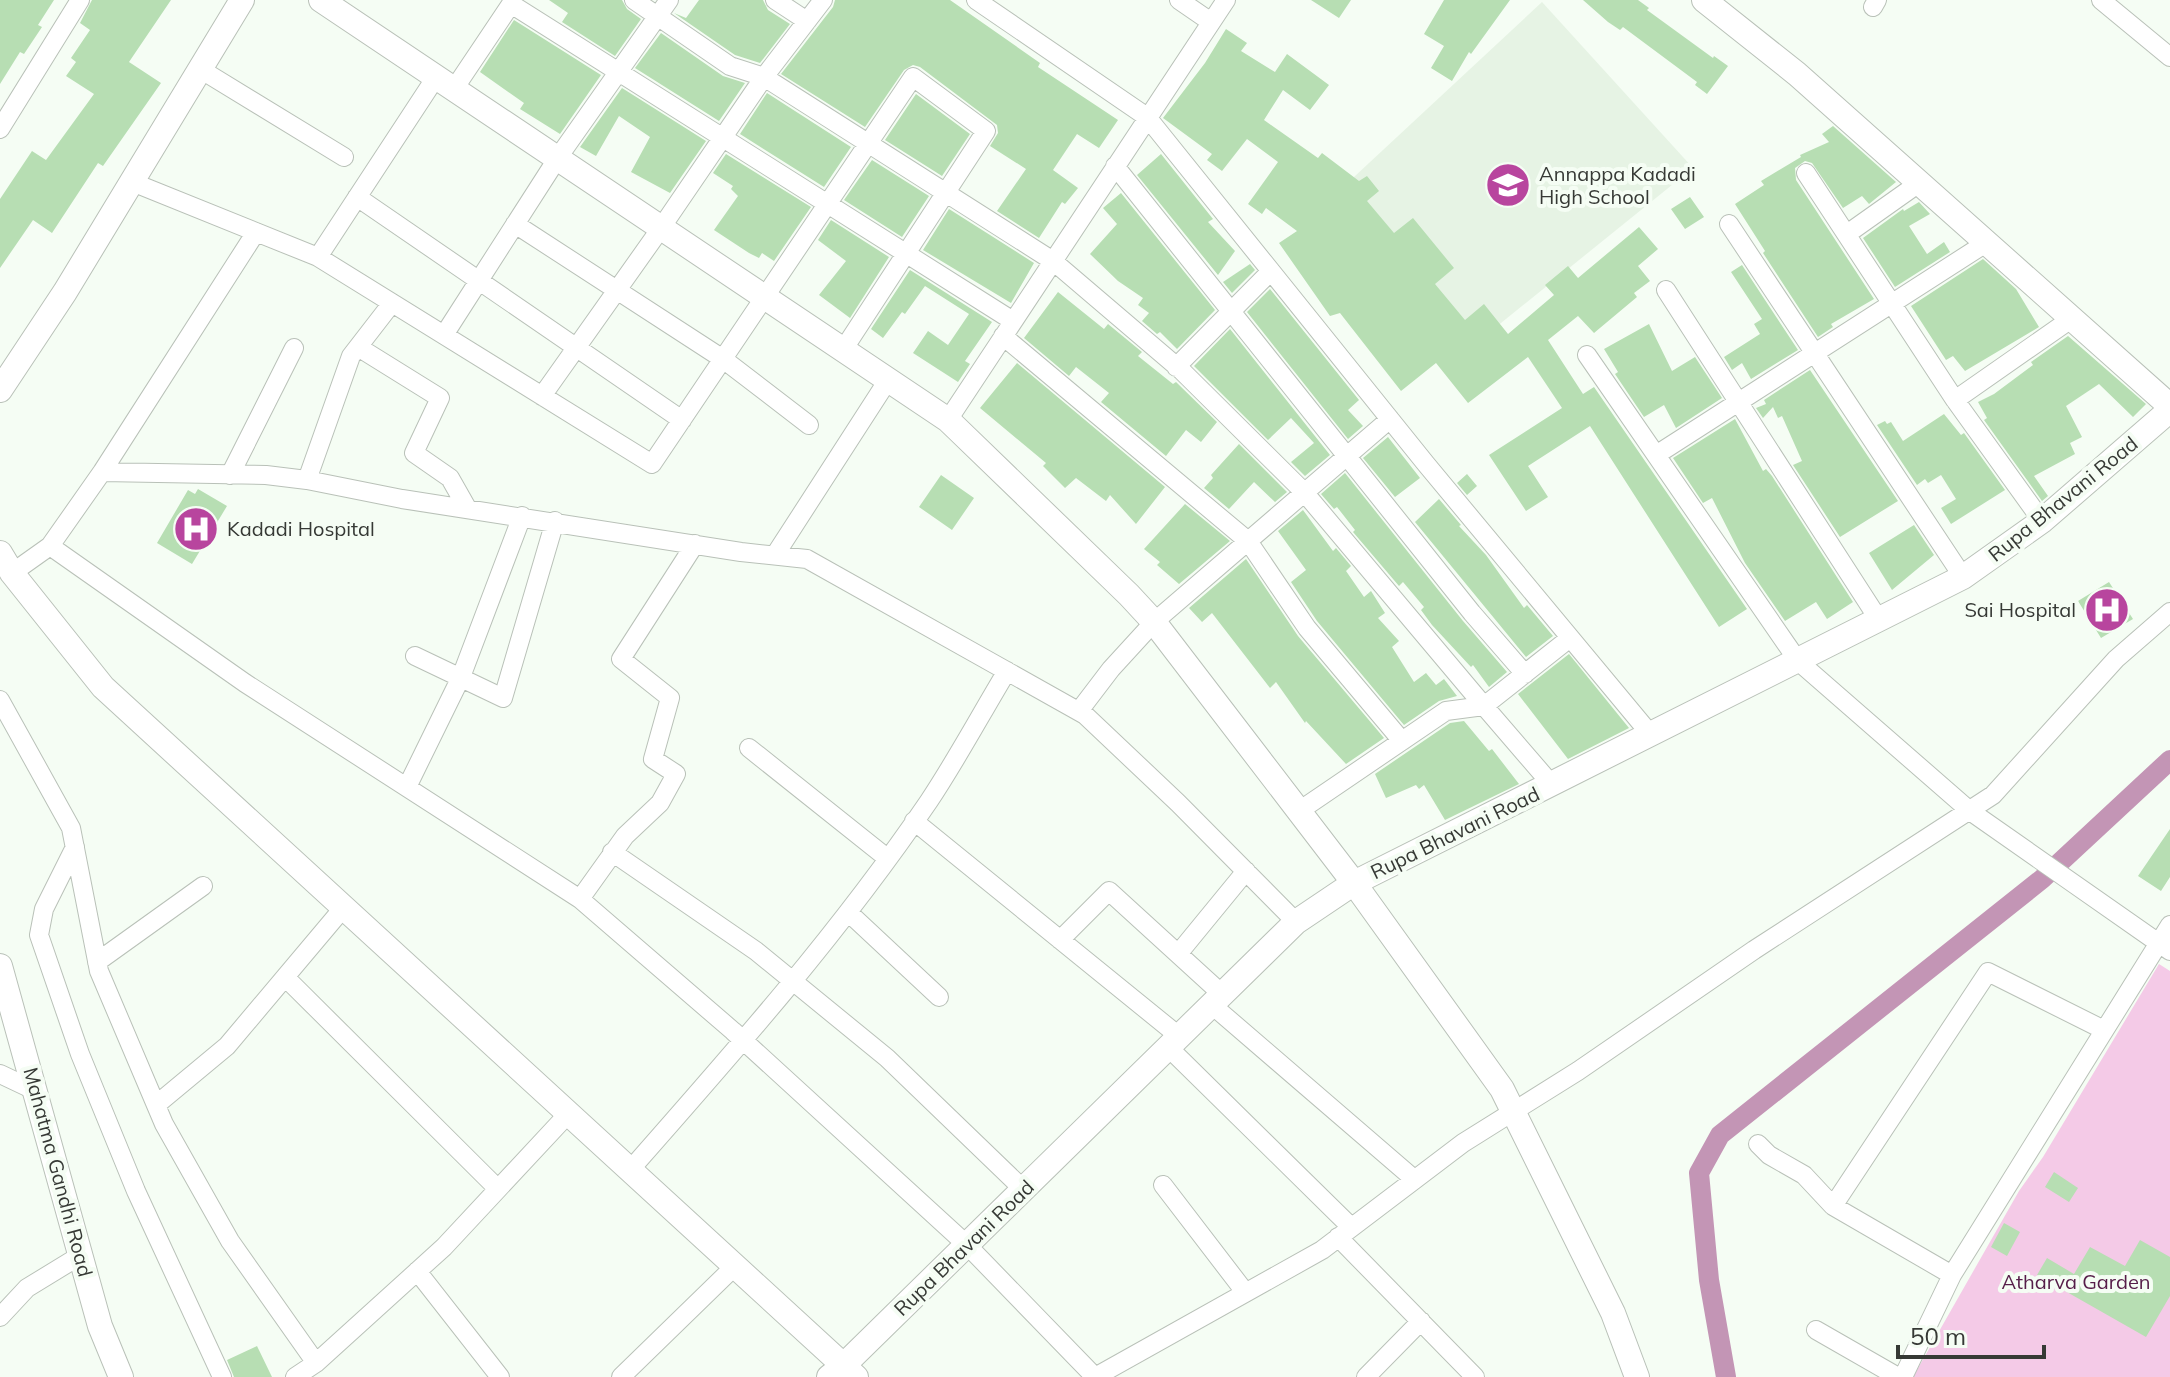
<svg xmlns="http://www.w3.org/2000/svg" width="2170" height="1377" viewBox="0 0 2170 1377" font-family="Mulish,sans-serif">
<style>
.built{fill:#e6f3e4}
.green{fill:#f4cae7}
.lines{fill:none;stroke-linecap:round;stroke-linejoin:round}
.canal{stroke:#c395b5;stroke-width:20}
.building{fill:#b7deb3}
.minor-casing{stroke:#b9c1b8;stroke-width:20}
.tertiary-casing{stroke:#b9c1b8;stroke-width:26}
.minor{stroke:#fff;stroke-width:18}
.tertiary{stroke:#fff;stroke-width:24}
.labels{text-anchor:middle;stroke-width:8;stroke-linejoin:round;paint-order:stroke}
.poi-label{font-size:20px;fill:#363935;stroke:#f5fdf4;text-anchor:start}
.street-label{font-size:20px;fill:#363935;stroke:#f5fdf4}
.park-label{font-size:20px;fill:#561d49;stroke:#f5fdf4}
</style>
<rect width="100%" height="100%" fill="#f5fdf4"/>
<!-- built -->
<path class="built" d="M1542 2 1693 168 1454 361 1326 203Z"/>
<!-- green -->
<path class="green" d="M2159 964 2170 971V1377H1913L2019 1191 2043 1157Z"/>
<g class="lines">
<!-- canal -->
<path class="canal" d="M1726 1377 1709 1280 1699 1173 1720 1135 2042 879 2170 760"/>
</g>
<!-- building -->
<path class="building" d="M0 0H54L38 25 42 27 24 54 20 52 0 84Z
M92 0H171L129 62 161 83 103 166 98 163 52 233 33 220 0 268V199L32 151 46 160 94 94 66 76 76 62 71 58 90 30 80 23Z
M549 0H622L627 9 641 19 615 56 562 22 568 13Z
M699 0H763L768 10 790 24 760 63 735 55 674 13 686 18Z
M835 0H950L1040 63 1038 67 1118 120 1099 148 1077 134 1053 170 1078 188 1065 204 1062 202 1039 238 997 211 1026 169 990 146 998 133 997 125 920 67 913 65 904 70 865 127 781 74 833 7Z
M1311 0H1351L1339 18Z
M1444 0H1510L1471 54 1469 52 1452 81 1431 68 1444 46 1424 34Z
M1583 0H1638L1649 8 1647 10 1713 58 1714 56 1728 66 1707 94 1695 85 1697 82 1623 27 1620 30 1608 22Z
M514 20 601 75 560 134 520 109 524 103 480 72Z
M1226 29 1247 43 1241 51 1275 72 1287 54 1329 85 1310 110 1283 90 1264 120 1318 158 1322 153 1359 181 1367 176 1379 191 1367 201 1394 233 1413 218 1454 268 1435 284 1465 320 1484 304 1508 334 1554 295 1545 285 1568 266 1578 278 1639 227 1658 249 1638 266 1650 281 1634 293 1637 297 1594 333 1578 316 1548 340 1583 394 1594 387 1747 609 1719 627 1590 426 1528 466 1548 497 1526 511 1489 455 1562 408 1528 357 1468 403 1436 363 1401 391 1340 313 1330 316 1279 243 1297 231 1266 208 1262 214 1248 204 1278 162 1247 139 1222 171 1207 160 1212 154 1163 118 1205 63Z
M661 33 723 76 745 83 719 121 635 68Z
M622 88 706 141 670 193 631 172 650 137 619 116 596 156 580 147Z
M767 93 851 147 824 187 740 134Z
M916 94 970 134 942 176 885 140Z
M1833 126 1896 182 1869 204 1862 196 1843 208 1812 163 1805 161 1795 168 1796 180 1874 299 1831 324 1833 327 1818 337 1763 253 1765 251 1735 204 1764 185 1761 181 1801 157 1800 155 1829 142 1822 134Z
M726 154 811 207 774 261 762 253 759 258 749 253 714 230 738 196 731 189 733 186 713 173Z
M1161 154 1213 219 1208 222 1235 251 1218 275 1137 175Z
M872 160 929 196 902 237 844 200Z
M1121 193 1215 310 1177 349 1160 332 1157 334 1142 321 1149 313 1138 305 1143 298 1118 281 1090 254 1117 224 1103 208Z
M1690 197 1704 217 1685 229 1671 209Z
M1919 202 1930 214 1909 226 1927 254 1944 242 1950 252 1895 287 1863 238 1903 209 1904 211Z
M949 209 1034 263 1011 303 923 250Z
M831 220 889 257 850 318 819 295 846 261 818 240Z
M1983 259 2016 289 2039 327 1965 371 1953 356 1946 360 1911 306Z
M1250 264 1255 270 1232 293 1223 282Z
M1742 265 1798 350 1751 379 1742 363 1732 370 1724 357 1760 334 1754 324 1762 319 1731 272Z
M910 270 992 322 965 361 970 364 958 382 913 353 928 331 948 345 969 314 925 286 905 314 902 312 883 338 871 329Z
M1270 289 1359 400 1348 410 1363 426 1348 439 1247 312Z
M1058 292 1104 329 1108 324 1142 352 1138 356 1173 384 1176 382 1217 422 1201 442 1186 430 1166 456 1101 402 1109 393 1076 367 1069 376 1024 338Z
M1649 324 1672 371 1695 357 1722 398 1676 428 1664 405 1644 417 1615 374 1618 372 1604 349Z
M1230 329 1330 455 1305 476 1291 462 1314 443 1291 418 1268 440 1194 366Z
M2068 336 2146 404 2133 417 2099 384 2066 406 2082 437 2070 443 2075 454 2034 476 2048 496 2042 501 1984 420 1987 418 1978 402 1994 394 2033 365 2031 362Z
M1017 363 1165 487 1136 524 1110 495 1106 501 1076 478 1065 488 1043 466 1046 463 980 408Z
M1810 370 1898 501 1840 537 1793 465 1802 461 1782 416 1778 418 1773 407 1763 418 1756 408 1766 404 1764 400Z
M1944 414 1961 435 1964 433 2005 490 1951 524 1941 508 1956 499 1941 475 1928 483 1925 479 1917 485 1877 425 1885 421 1887 424 1891 422 1903 441Z
M1735 419 1763 471 1766 469 1772 476 1853 602 1827 619 1816 602 1785 621 1745 563 1712 498 1703 503 1673 458Z
M1388 437 1420 478 1395 497 1363 458Z
M1239 444 1287 492 1275 502 1254 482 1229 509 1204 488 1213 478 1211 475Z
M1345 473 1463 621 1507 672 1489 687 1473 665 1471 667 1432 625 1421 610 1424 607 1403 582 1399 586 1353 532 1355 530 1337 507 1334 509 1321 494Z
M1467 474 1477 486 1467 495 1457 483Z
M941 475 974 498 952 530 919 507Z
M198 489 227 506 192 564 157 543 188 490 195 494Z
M1439 499 1461 525 1459 526 1486 555 1524 608 1527 605 1553 636 1526 657 1415 522Z
M1185 504 1230 541 1179 584 1157 565 1160 562 1144 549Z
M1303 510 1333 551 1336 548 1351 566 1346 571 1364 597 1371 591 1385 613 1378 618 1399 641 1392 647 1414 682 1426 673 1436 685 1444 679 1457 696 1439 701 1404 725 1317 621 1291 582 1306 570 1278 531Z
M1914 525 1934 555 1892 590 1869 553Z
M1246 559 1298 636 1384 738 1346 764 1306 721 1305 723 1276 682 1270 688 1212 613 1202 622 1189 608Z
M2109 582 2133 619 2101 638 2078 601Z
M1569 654 1629 728 1568 759 1518 694Z
M1464 721 1489 751 1492 749 1519 784 1445 820 1424 785 1419 789 1416 785 1386 798 1375 774 1450 723Z
M2170 829V877L2161 891 2138 876Z
M2054 1172 2078 1188 2069 1202 2045 1187Z
M2004 1223 2020 1232 2007 1256 1991 1247Z
M2140 1240 2170 1257V1296L2146 1337 2037 1275 2047 1258 2074 1274 2090 1247 2125 1266Z
M257 1346 272 1377H234L227 1360Z"/>
<g class="lines">
<!-- minor casing -->
<g class="minor-casing">
<path id="minor" d="M634 0 730 66 764 77 1053 261 1182 371 1304 492 1484 706
M775 0 807 21
M976 0 1147 117 1426 464 1651 735
M1179 0 1211 22
M2101 0 2170 57
M1873 7 1877 0
M200 69 344 157
M454 89 511 4 1013 321
M0 129 80 0
M1115 166 1472 613 1525 674
M1806 173 1955 400 2042 521
M132 182 318 257 652 464 913 77 986 131 843 350
M357 197 682 420
M515 224 723 359 809 425
M1729 224 1963 577
M1847 234 1919 183
M318 257 436 77
M1666 290 1879 620
M444 335 557 159 669 0
M1003 336 1248 541 1307 628 1402 741
M358 347 440 398 414 453 450 478 467 508
M1587 355 1798 661 1970 811 2170 951
M1176 367 1271 271
M542 396 661 228 764 77 823 0
M1955 400 2071 319
M948 420 1226 0
M1656 455 1986 243
M102 472 266 475 307 480 402 499 741 552 807 559 1085 715 1178 803 1296 922
M230 475 294 348
M307 480 351 356 392 303
M50 546 245 683 580 899 733 1031 967 1245 1095 1377
M775 555 888 380
M12 573 50 546 102 472 256 232
M415 656 503 698 555 521
M0 700 71 828 99 971 164 1124 230 1241 316 1363
M1079 711 1111 669 1154 622 1390 419
M749 748 887 858
M1552 785 1484 706 1570 638
M407 787 461 677 522 516
M1299 811 1446 711 1484 706
M914 821 1180 1037
M75 847 44 909 39 935 80 1054 136 1191 222 1377
M612 852 756 951 887 1058 1024 1190
M580 899 625 836 660 803 676 774 653 759 670 698 621 659 695 544
M848 912 939 997
M1060 940 1109 891 1223 995
M1178 954 1246 871
M97 962 203 886
M285 977 498 1189
M1212 1005 1414 1179
M1169 1048 1351 1227
M0 1074 36 1091
M156 1105 227 1046 344 907
M1758 1144 1769 1155 1804 1175 1833 1206
M630 1170C734 1052 840 932 929 801 957 759 981 714 1007 671
M1163 1185 1245 1292
M1338 1237 1475 1377
M417 1271 500 1377
M1952 1275 1833 1206 1988 972 2104 1030
M0 1317 27 1288 81 1255
M1816 1330 1898 1377
M295 1377 316 1363 444 1247 568 1114
M621 1377 735 1266
M1095 1377 1322 1250 1463 1143 1578 1071 1754 950 1993 795 2116 659 2170 612
M1366 1377 1421 1321
M1903 1377 1952 1275 2170 925"/>
</g>
<!-- tertiary casing -->
<g class="tertiary-casing">
<path id="tertiary" d="M321 0 948 420 1129 595 1154 622 1354 883 1502 1089 1613 1313 1637 1377
M1704 0 1797 74 2170 406
M0 390 65 292 242 0
M0 553 12 573 103 687 856 1377
M0 966 100 1326 121 1377
M829 1377 844 1365 1296 922 1354 883 1963 577 2042 521 2170 410"/>
</g>
<!-- minor -->
<use href="#minor" class="minor"/>
<!-- tertiary -->
<use href="#tertiary" class="tertiary"/>
</g>
<!-- icons -->
<defs>
<g id="school-disc" transform="scale(2.3)"><circle r="9.5" fill="#b8459e" stroke="#f5fdf4"/><path d="M0-5L7-2L0 1L-7-2ZM-4 1L0 2.5L4 1V4Q0 6-4 4Z" fill="#fff"/></g>
<g id="hospital-disc" transform="scale(2.3)"><circle r="9.5" fill="#b8459e" stroke="#f5fdf4"/><path d="M-5-5h3v3.5h4V-5h3V5h-3V1.5h-4V5h-3Z" fill="#fff"/></g>
</defs>
<g fill-rule="evenodd">
<use href="#school-disc" x="1508" y="185"/>
<use href="#hospital-disc" x="196" y="529"/>
<use href="#hospital-disc" x="2107" y="610"/>
</g>
<g class="labels">
<!-- poi labels -->
<g class="poi-label">
<text x="1539" y="181">Annappa Kadadi<tspan x="1539" dy="23">High School</tspan></text>
<text x="227" y="536">Kadadi Hospital</text>
<text x="2076" y="617" text-anchor="end">Sai Hospital</text>
</g>
<!-- street labels -->
<g class="street-label">
<text transform="translate(2063 499) rotate(-39)" y="7">Rupa Bhavani Road</text>
<text transform="translate(1455 833) rotate(-26)" y="7">Rupa Bhavani Road</text>
<text transform="translate(58 1172) rotate(75)" y="7">Mahatma Gandhi Road</text>
<text transform="translate(964 1248) rotate(-44)" y="7">Rupa Bhavani Road</text>
</g>
<!-- park labels -->
<g class="park-label">
<text x="2076" y="1289">Atharva Garden</text>
</g>
</g>
<!-- scale -->
<path d="M1898 1345v12h146v-12" fill="none" stroke="#363935" stroke-width="4"/>
<text x="1910" y="1345" font-size="24" fill="#363935" stroke="#f5fdf4" stroke-width="6" paint-order="stroke">50 m</text>
</svg>
